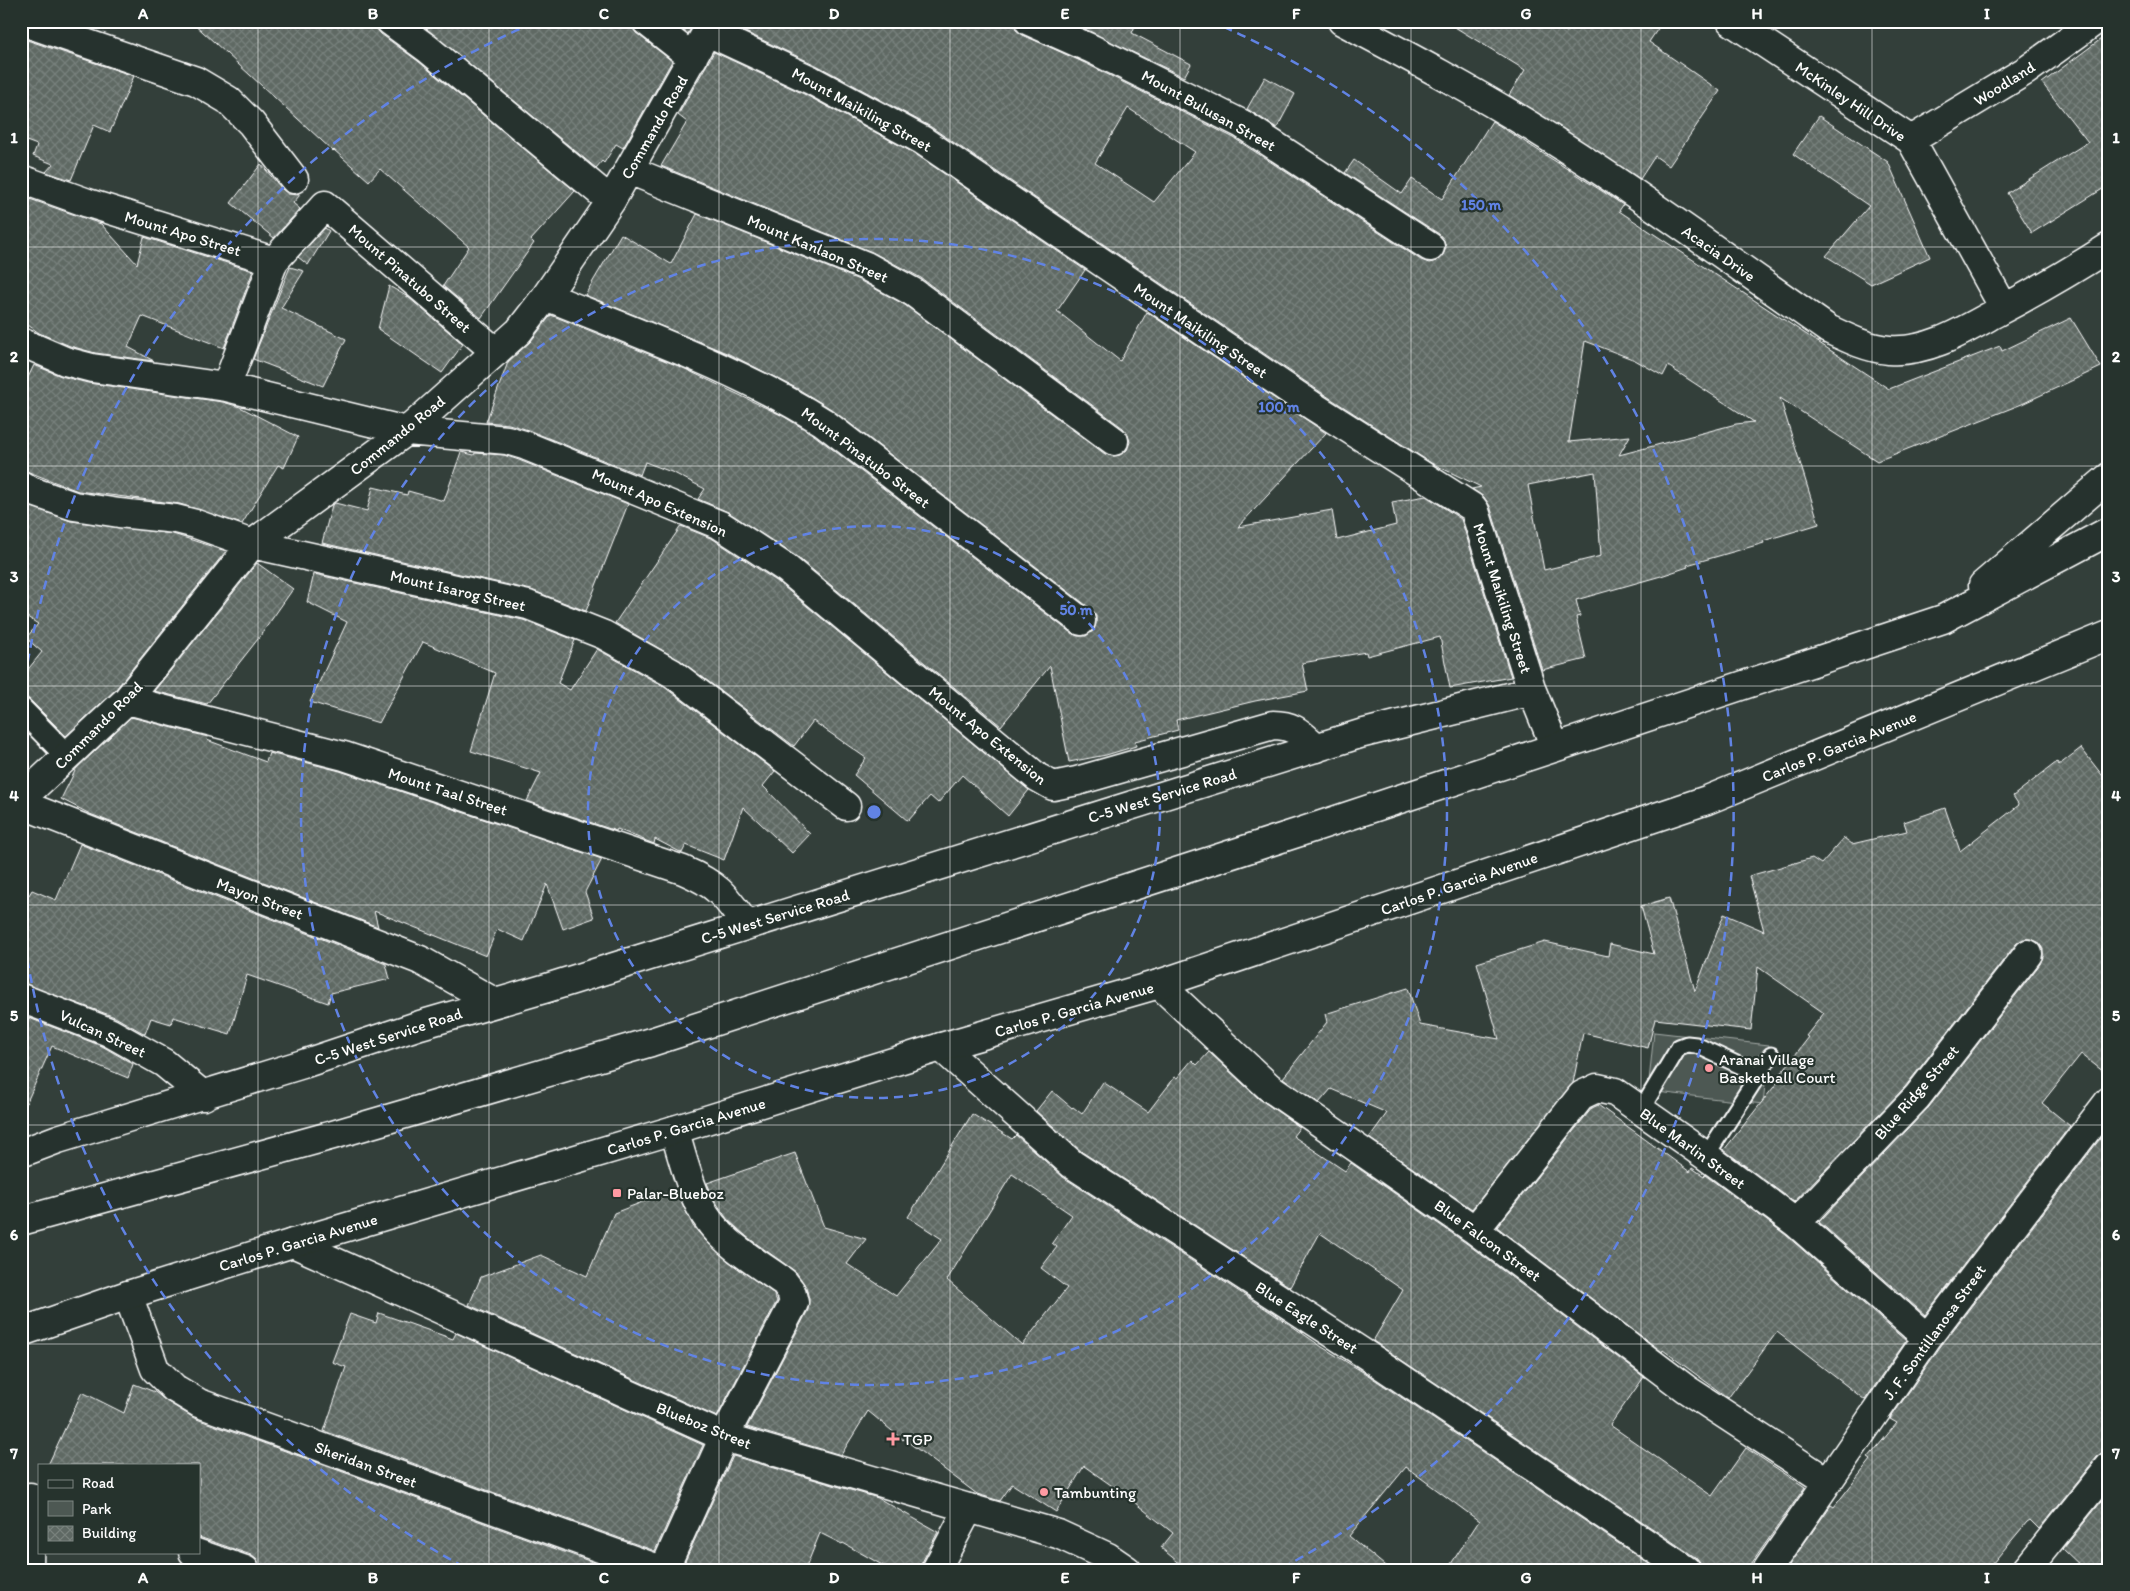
<svg xmlns="http://www.w3.org/2000/svg" width="2130" height="1591" viewBox="0 0 2130 1591" font-family="Itim,sans-serif">
<style>
.green{fill:#4d5853;stroke:#a6aca9}
.building{fill:url(#building-cross-hatch);stroke:#fff;fill-rule:evenodd}
.lines{fill:none;stroke-linecap:round;stroke-linejoin:round}
.service-casing{stroke:#fff;stroke-width:19}
.pedestrian-casing{stroke:#fff;stroke-width:26}
.minor-casing{stroke:#fff;stroke-width:31}
.tertiary-casing{stroke:#fff;stroke-width:31}
.primary-casing{stroke:#fff;stroke-width:31}
.service{stroke:#26332d;stroke-width:15}
.pedestrian{stroke:#26332d;stroke-width:22}
.minor{stroke:#26332d;stroke-width:28}
.tertiary{stroke:#26332d;stroke-width:28}
.primary{stroke:#26332d;stroke-width:28}
.grid{fill:none;stroke:#fff;stroke-width:1;stroke-opacity:0.55}
.ring{fill:none;stroke:#6183e4;stroke-width:2.5;stroke-dasharray:9 6}
.poi-dot{fill:#ff9aa2;stroke:#26332d;stroke-width:2}
.labels{text-anchor:middle;stroke-width:4.5;stroke-linejoin:round;paint-order:stroke}
.street-label{font-size:16px;fill:#fff;stroke:#26332d}
.poi-label{font-size:16px;fill:#fff;stroke:#26332d;text-anchor:start}
.centre{fill:#6183e4;stroke:#26332d;stroke-width:2.5}
.ring-label{font-size:15px;text-anchor:middle;font-weight:bold;fill:#6183e4;stroke:#26332d;stroke-width:4.5;stroke-linejoin:round;paint-order:stroke}
.neatline{fill:none;stroke:#fff;stroke-width:2}
.grid-label{font-size:16px;text-anchor:middle;font-weight:bold;fill:#fff}
</style>
<defs>
<pattern id="building-cross-hatch" width="8" height="8" patternUnits="userSpaceOnUse" patternTransform="scale(1.25)"><rect width="8" height="8" fill="#5f6964"/><path d="M0 0l8 8M0 8l8-8" fill="none" stroke="#77807b"/></pattern>
</defs>
<rect width="100%" height="100%" fill="#333f3a"/>
<filter id="ink" filterUnits="userSpaceOnUse"><feTurbulence type="fractalNoise" baseFrequency=".02" numOctaves="2"/><feDisplacementMap in="SourceGraphic" scale="10" xChannelSelector="R" yChannelSelector="G"/><feConvolveMatrix kernelMatrix="1 2 1 2 8 2 1 2 1" color-interpolation-filters="sRGB"/></filter>
<g filter="url(#ink)">
<!-- green -->
<path class="green" d="M1654 1032 1769 1045 1763 1104 1648 1091Z"/>
<!-- building -->
<path class="building" d="M191 21H375L376 28 381 34 418 61 575 191 531 240 534 243 481 318 443 286 469 247 380 169 369 181 334 150 333 151Z
M417 21H631L632 27 636 33 672 61 623 148 616 144 604 163 602 161 596 168Z
M672 21H695L688 34Z
M729 21H1014L1016 30 1023 35 1085 63 1234 138 1421 260 1429 263 1437 261 1443 255 1446 248 1444 240 1439 234 1345 173 1354 160 1402 194 1412 179 1442 199 1492 121 1602 191 1623 205 1619 211 1889 389 2000 346 2002 351 2071 318 2101 367 2022 404 1877 461 1780 398 1819 524 1763 541 1764 543 1687 565 1688 567 1661 576 1576 600 1580 616 1576 617 1586 659 1542 670 1490 506 1484 497 1472 489 1481 487 1431 463 1322 393 931 127 818 66 728 24ZM1128 108 1195 152 1154 202 1095 163ZM1585 341 1635 360 1663 376 1668 366 1754 422 1736 424 1619 455 1630 436 1569 442ZM1595 472 1601 556 1544 570 1528 485Z
M1068 21H1137L1132 33 1191 64 1184 77Z
M1445 21H1550L1567 32 1574 21H1663L1649 42 1720 91 1669 166 1655 156 1640 179 1509 95 1525 70Z
M2109 33V185L2032 233 2007 193 2088 142 2042 83Z
M21 38 134 76 110 132 94 125 71 180 46 172 53 164 33 156 37 145 21 139Z
M714 52 804 94 914 153 1085 270 1057 311 1120 361 1147 312 1326 433 1238 527 1332 510 1337 540 1396 525 1392 502 1426 496 1461 519 1511 677 1450 688 1440 637 1367 656 1366 652 1302 663 1308 691 1255 701 1176 720 1178 730 1135 741 1136 746 1106 755 1069 762 1050 666 1001 726 797 557 728 512 698 499 705 489 674 473 645 462 640 475 528 430 509 424 486 422 508 362 531 341 551 315 681 367 783 416 814 435 1071 633 1078 636H1086L1094 630 1096 624V616L1091 609 831 409 798 389 729 354 585 295 621 234 671 264 697 214 859 280 905 305 1105 454 1112 456 1120 455 1127 450 1130 442 1128 435 1123 428 921 278 872 252 661 166 687 122 678 115Z
M1265 77 1295 94 1277 128 1247 109Z
M1819 116 1888 162 1930 257 1871 284 1826 256 1869 206 1793 154Z
M261 164 282 189 288 194 300 195 293 203 300 209 274 238 231 203Z
M24 197 101 224 137 264 144 237 253 271 224 348 142 316 128 347 154 361 95 353 70 346 39 333 21 320V200Z
M325 228 329 231 308 265 298 257Z
M290 267 304 271 281 308 346 339 323 386 253 359Z
M389 286 408 297 463 344 442 373 378 329Z
M34 365 61 376 88 383 223 402 240 407 298 437 284 468 278 465 242 524 180 504 78 491 21 469V392Z
M461 452 474 455 475 453 504 455 519 460 628 504 586 611 531 590 322 543 332 505 335 503 367 511 373 487 407 495 408 491 444 501Z
M21 503 71 521 173 534 226 551 116 689 66 736 30 700 21 696V678L42 652 26 638 38 624 21 613Z
M681 526 713 539 778 582 1029 790 1008 816 962 775 938 803 930 796 908 821 854 775 866 758 813 721 794 746 681 661 615 623Z
M257 563 293 589 258 639 207 704 154 691Z
M314 574 523 620 575 640 558 683 570 690 597 649 663 686 775 771 763 786 810 834 792 853 743 807 724 860 686 845 682 853 655 839 654 844 617 829 616 831 527 801 541 773 471 751 495 673 423 642 379 723 310 702 347 622 307 602Z
M131 717 208 737 207 740 266 762 269 753 340 771 602 859 585 892 594 918 563 929 547 884 524 941 497 929 486 956 374 911 378 927 90 814 61 799 76 769Z
M2081 748 2109 784V1076L2081 1054 2042 1103 2070 1126 1925 1315 1819 1222 1929 1107 2040 964 2043 957V949L2038 942 2031 939H2023L2016 944 1905 1087 1794 1202 1724 1150 1777 1083 1775 1081 1809 1037 1806 1036 1824 1013 1758 967 1751 1030 1655 1019 1648 1048 1583 1033 1573 1083 1472 1209 1369 1138 1387 1113 1331 1089 1319 1103 1283 1078 1327 1022 1325 1014 1408 988 1420 1025 1499 1039 1477 963 1545 942 1608 956 1610 944 1654 954 1641 906 1669 898 1695 991 1724 914 1764 931 1749 876 1812 858 1821 864 1844 838 1852 844 1907 831 1904 822 1945 808 1960 851 2019 805 2013 796 2057 762 2059 765Z
M80 844 386 964 390 979 331 993 328 1003 247 975 230 1034 173 1017 171 1024 151 1018 145 1034 115 1017 21 983V892L29 895 32 890 56 900Z
M21 1015 102 1046 133 1064 128 1078 52 1046 21 1115Z
M1209 1052 1258 1098 1300 1127 1293 1136 1345 1171 1351 1163 1466 1243 1644 1377 1610 1425 1712 1496 1746 1448 1805 1487 1747 1570H1701L1700 1563 1695 1557 1373 1341 1403 1290 1320 1233 1290 1287 1082 1152 1036 1111 1052 1091 1072 1108 1073 1107 1082 1114 1103 1082 1148 1112 1175 1077 1177 1078 1192 1060 1197 1065Z
M1598 1105 1690 1172 1692 1168 1704 1176 1705 1175 1786 1235 1906 1341 1865 1400 1777 1332 1728 1398 1663 1350 1662 1352 1497 1227 1592 1108Z
M972 1114 1012 1139 1016 1135 1063 1177 1292 1326 1322 1347 1368 1375 1658 1570H1447L1479 1521 1406 1467 1349 1536 1390 1570H1188L1161 1548 1173 1533 1125 1495 1084 1466 1056 1512 1012 1484 1000 1501 977 1494 904 1439 903 1440 868 1411 841 1455 747 1427 808 1310 809 1299 806 1287 796 1272 747 1237 727 1219 714 1199 707 1183 795 1153 824 1227 866 1239 847 1264 896 1296 942 1239 908 1217ZM1012 1174 1072 1215 1052 1243 1057 1247 1041 1268 1067 1288 1022 1345 947 1280Z
M2109 1127V1452L2103 1453 2097 1457 2039 1529 2030 1520 2027 1522 1987 1570H1794L1789 1565 1831 1505 1834 1507 1871 1460 1868 1458 1897 1423 1890 1419 1940 1347Z
M677 1192 693 1226 705 1240 728 1261 773 1293 777 1301 717 1417 469 1305 481 1277 541 1255 587 1276 614 1213 666 1193 668 1196Z
M379 1313 453 1339 456 1333 703 1445 655 1551 324 1431 346 1367 332 1362 350 1314 376 1323Z
M134 1384 155 1392 166 1401 194 1418 614 1570H260L257 1560 251 1555 199 1537V1465H48L82 1392 124 1413Z
M733 1456 878 1498 938 1532 918 1570H891L843 1543 842 1544 820 1533 805 1570H681Z
M2109 1492V1570H2085L2063 1549Z"/>
<g class="lines">
<!-- service casing -->
<g class="service-casing">
<path id="service" d="M1641 1110 1679 1047 1687 1044 1696 1045 1758 1074
M1706 1156 1771 1055"/>
</g>
<!-- pedestrian casing -->
<g class="pedestrian-casing">
<path id="pedestrian" d="M21 709 68 757"/>
</g>
<!-- minor casing -->
<g class="minor-casing">
<path id="minor" d="M21 21 196 81 228 100 251 123 294 179
M390 21 428 49 611 201
M646 21 693 58
M1029 21 1092 49 1242 124 1430 247
M1342 21C1408 56 1474 91 1537 130 1637 192 1732 262 1828 329 1847 338 1867 348 1889 350 1929 353 1966 329 1999 311 2037 291 2073 270 2109 247
M1731 21 1911 140 2004 308
M708 32 811 80 922 140 1313 406 1472 507 1475 511 1532 691 1555 747
M1911 140 2027 70 2095 21
M629 170 866 266 913 292 1114 441
M21 179 88 203 274 261 325 205 496 352
M274 261 226 387 407 431 507 440 524 445 720 525 751 545 787 569 1037 777 1053 786 1077 781 1273 725C1295 725 1301 734 1317 748
M546 296C639 334 737 368 823 422L1081 621
M21 342 65 361 92 368 226 387
M21 485 31 491 74 506 119 513 176 519 196 524 252 544 528 605 604 635 672 673 846 806
M127 700 344 756 683 870C718 885 724 894 746 925
M21 799 127 700 252 544 407 431 519 331 546 296 611 201 713 21
M21 804 420 960 494 1002
M1159 984 1269 1087 1475 1230 1686 1389 1828 1482
M21 998 109 1032 164 1063 204 1096
M941 1047 1072 1164 1377 1362 1686 1570
M21 1153 58 1139 303 1064 420 1025 547 988 1360 734 1532 691
M1796 1223 1917 1097 2028 954
M1475 1230 1582 1095 1597 1088 1615 1092 1706 1156 1796 1223 1927 1338
M128 1295 155 1369 174 1388 199 1403 661 1570
M193 1552 245 1570
M29 1570 30 1497
M664 1570 724 1437 794 1303 791 1291 784 1282C755 1261 716 1240 700 1206 688 1183 682 1155 674 1130
M936 1570 969 1508
M1767 1570 1927 1338 2109 1101
M2026 1570 2109 1467"/>
</g>
<!-- tertiary casing -->
<g class="tertiary-casing">
<path id="tertiary" d="M293 1243 724 1437 1058 1534 1108 1557 1127 1570"/>
</g>
<!-- primary casing -->
<g class="primary-casing">
<path id="primary" d="M1983 585 2109 477
M21 1221 333 1135 651 1042 1300 832 1943 619 2109 531
M21 1332 128 1295 293 1243 674 1130 941 1047 1159 984 1707 800 2109 635"/>
</g>
<!-- service -->
<use href="#service" class="service"/>
<!-- pedestrian -->
<use href="#pedestrian" class="pedestrian"/>
<!-- minor -->
<use href="#minor" class="minor"/>
<!-- tertiary -->
<use href="#tertiary" class="tertiary"/>
<!-- primary -->
<use href="#primary" class="primary"/>
</g>
</g>
<!-- grid -->
<path class="grid" d="M258 21V1570M489 21V1570M719 21V1570M950 21V1570M1180 21V1570M1411 21V1570M1641 21V1570M1872 21V1570M21 247H2109M21 466H2109M21 686H2109M21 905H2109M21 1125H2109M21 1344H2109"/>
<!-- distance rings -->
<g class="ring">
<circle cx="874" cy="812" r="286"/>
<circle cx="874" cy="812" r="573"/>
<path d="M464 1567A859 859 0 0 1 21 917M21 707A859 859 0 0 1 538 21M1210 21A859 859 0 0 1 1284 1567"/>
</g>
<!-- markers -->
<g class="poi-dot">
<circle cx="1709" cy="1068" r="5"/>
<rect x="612" y="1188" width="10" height="10" rx="2.5"/>
<path d="M890.5 1431.5h5v5h5v5h-5v5h-5v-5h-5v-5h5z"/>
<circle cx="1044" cy="1492" r="5"/>
</g>
<g class="labels">
<!-- street labels -->
<g class="street-label">
<text transform="translate(2004 83) rotate(-32)" y="6">Woodland</text>
<text transform="translate(1851 101) rotate(34)" y="6">McKinley Hill Drive</text>
<text transform="translate(862 109) rotate(29)" y="6">Mount Maikiling Street</text>
<text transform="translate(1209 110) rotate(29)" y="6">Mount Bulusan Street</text>
<text transform="translate(654 127) rotate(-60)" y="6">Commando Road</text>
<text transform="translate(183 233) rotate(17)" y="6">Mount Apo Street</text>
<text transform="translate(818 248) rotate(23)" y="6">Mount Kanlaon Street</text>
<text transform="translate(1719 253) rotate(35)" y="6">Acacia Drive</text>
<text transform="translate(410 278) rotate(41)" y="6">Mount Pinatubo Street</text>
<text transform="translate(1201 330) rotate(34)" y="6">Mount Maikiling Street</text>
<text transform="translate(397 435) rotate(-39)" y="6">Commando Road</text>
<text transform="translate(866 457) rotate(37)" y="6">Mount Pinatubo Street</text>
<text transform="translate(660 502) rotate(24)" y="6">Mount Apo Extension</text>
<text transform="translate(458 590) rotate(13)" y="6">Mount Isarog Street</text>
<text transform="translate(1503 598) rotate(72)" y="6">Mount Maikiling Street</text>
<text transform="translate(98 725) rotate(-45)" y="6">Commando Road</text>
<text transform="translate(988 735) rotate(39)" y="6">Mount Apo Extension</text>
<text transform="translate(1839 746) rotate(-22)" y="6">Carlos P. Garcia Avenue</text>
<text transform="translate(448 791) rotate(18)" y="6">Mount Taal Street</text>
<text transform="translate(1162 795) rotate(-17)" y="6">C-5 West Service Road</text>
<text transform="translate(1459 883) rotate(-19)" y="6">Carlos P. Garcia Avenue</text>
<text transform="translate(260 898) rotate(21)" y="6">Mayon Street</text>
<text transform="translate(775 916) rotate(-17)" y="6">C-5 West Service Road</text>
<text transform="translate(1074 1009) rotate(-16)" y="6">Carlos P. Garcia Avenue</text>
<text transform="translate(103 1033) rotate(25)" y="6">Vulcan Street</text>
<text transform="translate(388 1036) rotate(-18)" y="6">C-5 West Service Road</text>
<text transform="translate(1916 1092) rotate(-49)" y="6">Blue Ridge Street</text>
<text transform="translate(686 1126) rotate(-17)" y="6">Carlos P. Garcia Avenue</text>
<text transform="translate(1693 1148) rotate(36)" y="6">Blue Marlin Street</text>
<text transform="translate(1488 1240) rotate(36)" y="6">Blue Falcon Street</text>
<text transform="translate(298 1242) rotate(-17)" y="6">Carlos P. Garcia Avenue</text>
<text transform="translate(1307 1317) rotate(33)" y="6">Blue Eagle Street</text>
<text transform="translate(1934 1332) rotate(-54)" y="6">J. F. Sontillanosa Street</text>
<text transform="translate(704 1425) rotate(22)" y="6">Blueboz Street</text>
<text transform="translate(366 1464) rotate(20)" y="6">Sheridan Street</text>
</g>
<!-- poi labels -->
<g class="poi-label">
<text x="1719" y="1065">Aranai Village<tspan x="1719" dy="18">Basketball Court</tspan></text>
<text x="627" y="1199">Palar-Blueboz</text>
<text x="903" y="1445">TGP</text>
<text x="1054" y="1498">Tambunting</text>
</g>
</g>
<circle cx="874" cy="812" r="8" class="centre"/>
<g class="ring-label">
<text x="1481" y="210">150 m</text>
<text x="1279" y="412">100 m</text>
<text x="1076" y="615">50 m</text>
</g>
<!-- margin -->
<rect width="2130" height="1591" fill="none" stroke="#26332d" stroke-width="55"/>
<!-- legend -->
<rect x="38" y="1464" width="162" height="90" fill="#26332d" stroke="#7d8581"/>
<rect x="48" y="1480" width="25" height="8" fill="#26332d" stroke="#7d8581"/>
<text x="82" y="1488" font-size="15" fill="#ffffff">Road</text>
<rect x="48" y="1501" width="25" height="15" fill="#4d5853" stroke="#7d8581"/>
<text x="82" y="1514" font-size="15" fill="#ffffff">Park</text>
<rect x="48" y="1526" width="25" height="15" fill="url(#building-cross-hatch)" stroke="#7d8581"/>
<text x="82" y="1538" font-size="15" fill="#ffffff">Building</text>
<rect x="28" y="28" width="2074" height="1536" class="neatline"/>
<g class="grid-label">
<text x="143" y="19">A</text>
<text x="373" y="19">B</text>
<text x="604" y="19">C</text>
<text x="834" y="19">D</text>
<text x="1065" y="19">E</text>
<text x="1296" y="19">F</text>
<text x="1526" y="19">G</text>
<text x="1757" y="19">H</text>
<text x="1987" y="19">I</text>
<text x="14" y="143">1</text>
<text x="2116" y="143">1</text>
<text x="14" y="362">2</text>
<text x="2116" y="362">2</text>
<text x="14" y="582">3</text>
<text x="2116" y="582">3</text>
<text x="14" y="801">4</text>
<text x="2116" y="801">4</text>
<text x="14" y="1021">5</text>
<text x="2116" y="1021">5</text>
<text x="14" y="1240">6</text>
<text x="2116" y="1240">6</text>
<text x="14" y="1459">7</text>
<text x="2116" y="1459">7</text>
<text x="143" y="1583">A</text>
<text x="373" y="1583">B</text>
<text x="604" y="1583">C</text>
<text x="834" y="1583">D</text>
<text x="1065" y="1583">E</text>
<text x="1296" y="1583">F</text>
<text x="1526" y="1583">G</text>
<text x="1757" y="1583">H</text>
<text x="1987" y="1583">I</text>
</g>
</svg>
